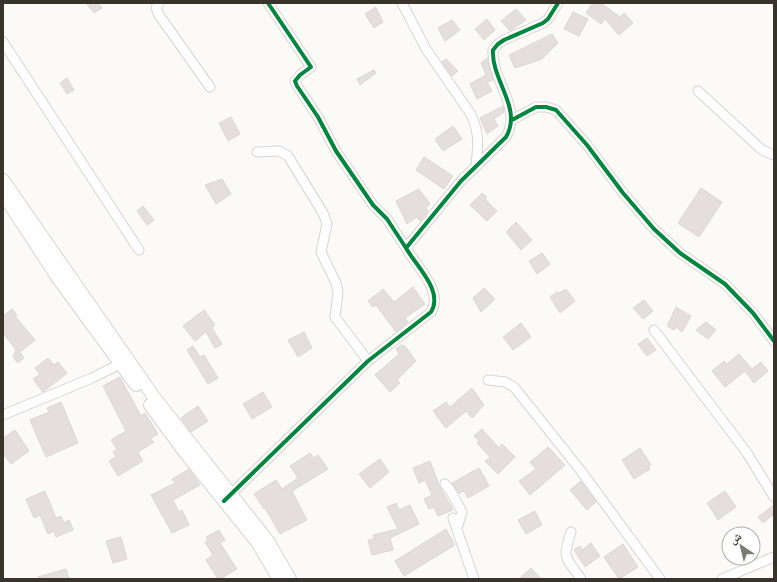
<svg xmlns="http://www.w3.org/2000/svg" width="777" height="582" viewBox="0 0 777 582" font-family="'Exo 2','Noto Naskh Arabic',sans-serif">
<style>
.building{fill:#e4dfdc;stroke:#ddd7d4}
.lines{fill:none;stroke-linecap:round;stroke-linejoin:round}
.minor-casing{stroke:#d8d5d0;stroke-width:11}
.major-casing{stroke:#d8d5d0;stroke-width:14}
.minor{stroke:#fffefe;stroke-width:9}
.major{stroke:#fffefe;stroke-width:12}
.cycleway-casing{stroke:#fff;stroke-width:6}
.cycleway{stroke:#00873e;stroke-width:4}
</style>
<rect width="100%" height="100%" fill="#fcfaf6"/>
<!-- building -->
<path class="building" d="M86 3H98L102 8 94 13Z
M593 3H601L620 17 624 13 633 23 619 35 605 19 601 24 586 13Z
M376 7 383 22 374 28 365 14Z
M516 9 526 20 510 31 501 21Z
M573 12 588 19 579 36 564 29Z
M487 19 495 30 484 40 475 29Z
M452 20 460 30 445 41 438 28Z
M552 34 558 43 542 59 515 68 509 55Z
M487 58 493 80 487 82 492 91 477 99 470 84 486 75 481 63Z
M446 59 458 71 452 76 442 62Z
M374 70 376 73 360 85 357 79Z
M67 78 74 90 67 94 60 83Z
M503 106 504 112 494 119 498 126 487 134 480 118Z
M231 117 240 134 228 141 219 123Z
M453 126 462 139 443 151 435 139Z
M424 157 453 176 444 189 416 170Z
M222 179 231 194 216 204 205 185Z
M701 188 722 202 699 237 678 223Z
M419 189 430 204 426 208 428 211 420 221 417 217 407 224 396 201Z
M482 193 487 197 485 199 497 211 487 221 470 205Z
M143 206 154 220 147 225 137 211Z
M516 222 532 240 521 250 506 232Z
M542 253 550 264 537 274 529 261Z
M413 287 425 304 405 318 408 322 396 332 376 305 373 307 368 301 383 289 394 302Z
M484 288 495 299 481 312 473 298Z
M566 289 575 301 560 313 550 297 557 292 559 293Z
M644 300 653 311 643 319 633 308Z
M676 307 691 316 682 332 676 327 674 330 667 326Z
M12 309 17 315 15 316 35 340 20 352 24 358 18 363 13 357 16 350 3 333V316Z
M204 310 215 325 212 328 222 344 215 348 206 332 195 341 183 326Z
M706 322 716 330 708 339 696 330Z
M521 323 531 337 513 350 503 337Z
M304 332 312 348 298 357 288 340Z
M647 338 656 350 647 356 638 344Z
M401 345 405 346 416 361 397 380 400 383 390 392 375 375 399 354 396 349Z
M193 346 200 357 204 355 218 378 208 384 187 350Z
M739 354 752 369 761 362 768 371 754 383 745 371 725 387 712 371 724 361 727 364Z
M48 358 54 365 58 362 67 373 43 392 33 379 40 374 35 368Z
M120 377 141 416 145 413 158 434 150 439 154 442 138 452 143 461 118 476 109 461 116 457 113 452 117 449 111 440 126 431 103 386Z
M472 388 484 405 472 418 466 411 446 428 433 411 446 402 450 407Z
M263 392 272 407 252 419 243 404Z
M61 402 78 443 46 457 30 420 49 412 47 408Z
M198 406 208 421 191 432 181 418Z
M482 429 499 448 502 444 515 457 498 474 485 461 490 457 477 443 479 441 474 436Z
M15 430 29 451 11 464 3 454V438Z
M548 447 565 465 530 495 519 481 536 469 530 462Z
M640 448 651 465 648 466 650 469 634 479 622 460Z
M310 453 314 458 318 455 328 469 292 491 307 520 280 534 265 508 264 509 254 494 276 480 282 489 298 478 290 466Z
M380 459 389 472 370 488 359 474Z
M430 461 439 485 453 510 438 516 434 507 429 509 424 499 432 495 425 480 419 483 413 468Z
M479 468 489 486 468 498 464 491 459 493 452 483Z
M189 469 200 485 173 500 179 512 182 510 189 525 172 533 151 495 175 483 172 479Z
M581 481 596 502 587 510 570 490Z
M45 491 56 518 61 516 64 523 69 520 73 530 56 537 54 531 48 534 40 515 34 518 26 499Z
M725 491 736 507 718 520 707 503Z
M396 503 399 510 410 505 419 524 390 538 393 550 372 555 368 540 374 539 373 535 398 529 387 507Z
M774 505V514L763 523 758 517Z
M535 511 542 525 526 534 518 520Z
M446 529 455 545 404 576 395 561Z
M219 530 225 540 220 543 237 569 220 579H218L206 560 213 555 205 542 208 540 206 537Z
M121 537 127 559 113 563 106 541Z
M591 543 600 556 585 567 574 550 580 546 582 550Z
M623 544 638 567 619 579 604 557Z
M531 568 541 579H519Z
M66 569 69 579H39L38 577Z"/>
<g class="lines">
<!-- minor casing -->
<g class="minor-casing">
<path id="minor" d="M159 3 156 8 159 15 210 87
M268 3 311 67 300 75 295 81 297 86 318 117 336 151 373 205 387 219 406 248
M402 3 426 49 470 113C480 132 478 145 476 166
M3 42 139 250
M698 91 762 150 774 155
M512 120 536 107H546L556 110 587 145 623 193 654 229 680 253 725 284 753 313 774 341
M257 152 279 151 288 156 323 213 327 224 321 252 336 283 338 293 335 317 368 361
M654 330 747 453 774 497
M488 380 505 382 514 387 581 471 660 579
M3 415 92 378 126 361
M445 484 450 490 462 512 457 528
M227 498 368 361 431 312C444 291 416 266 406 248L461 181 506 137C523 108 491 80 493 50L498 44 504 40 543 23 548 19 558 3
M453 518 474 579
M571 532C562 559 565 556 581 579
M722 579 774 557"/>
</g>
<!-- major casing -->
<g class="major-casing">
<path id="major" d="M3 180 154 397 268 541 290 579
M3 194 57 277 136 385
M150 405 183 450 257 542 279 579"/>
</g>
<!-- minor -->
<use href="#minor" class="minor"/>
<!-- major -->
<use href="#major" class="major"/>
<!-- cycleway casing -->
<g class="cycleway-casing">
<path id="cycleway" d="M268 3 311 67 300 75 295 81 297 86 318 117 336 151 373 205 387 219 406 248
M512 120 536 107H546L556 110 587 145 623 193 654 229 680 253 725 284 753 313 774 341
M224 501 368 361 431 312C444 291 416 266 406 248L461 181 506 137C523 108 491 80 493 50L498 44 504 40 543 23 548 19 558 3"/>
</g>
<!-- cycleway -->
<use href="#cycleway" class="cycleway"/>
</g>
<!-- border -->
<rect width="777" height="582" fill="none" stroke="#38342c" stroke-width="8"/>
<!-- north arrow -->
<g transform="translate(741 546) rotate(325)"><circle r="19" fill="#ffffff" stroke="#afaeab"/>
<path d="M0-3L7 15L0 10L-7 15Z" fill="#7d7973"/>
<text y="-6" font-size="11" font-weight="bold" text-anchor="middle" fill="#38342c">ش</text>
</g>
</svg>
